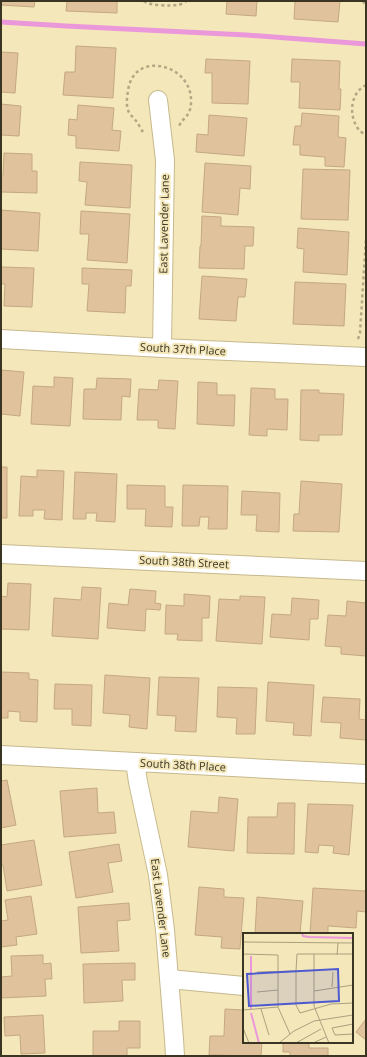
<svg xmlns="http://www.w3.org/2000/svg" width="367" height="1057" viewBox="0 0 367 1057" font-family="'Open Sans',sans-serif">
<style>
.lines{fill:none;stroke-linecap:round;stroke-linejoin:round}
.stream{stroke:#ea98da;stroke-width:5}
.building{fill:#e0c39d;stroke:#c4a883}
.street-casing{stroke:#c6b98d;stroke-width:20}
.path{stroke:#b2a884;stroke-width:2.5;stroke-dasharray:3 3;stroke-linecap:butt}
.street{stroke:#fff;stroke-width:18}
.labels{text-anchor:middle;stroke-width:4;stroke-linejoin:round;paint-order:stroke}
.street-label{font-size:11px;fill:#3a3523;stroke:#f4e7ba}
.inset-river{fill:none;stroke:#ea98da;stroke-width:2}
.inset-road{fill:none;stroke:#aaa07e;stroke-width:1}
.view{fill:#4e5ad0;fill-opacity:0.15;stroke:#4e5ad0;stroke-width:2}
.inset-edge{fill:none;stroke:#3a3523;stroke-width:2}
</style>
<rect width="100%" height="100%" fill="#f4e7ba"/>
<g class="lines">
<!-- stream -->
<path class="stream" d="M1 22 66 26 246 35 366 44"/>
</g>
<!-- building -->
<path class="building" d="M1 1H35L34 7 1 5Z
M67 1H117V13L66 11Z
M227 1H257L256 16 226 14Z
M295 1H340L338 22 294 19Z
M76 46 116 48 113 98 63 95 65 72H75Z
M1 52 18 53 15 93 1 92Z
M206 59 250 61 248 104 212 103V73H205Z
M292 59 340 61 339 89H341L340 110 299 108 300 82H291Z
M1 104 21 106 19 136 1 135Z
M78 105 114 108 112 130 121 131 119 151 76 148V136L68 135 69 119 77 120Z
M302 113 339 116 338 137 346 138 344 167 325 166V157L300 155V145H293L295 126H301Z
M209 115 247 118 244 156 196 152 197 134 208 135Z
M4 153 32 154V171H37V193L1 192V176H3Z
M80 162 132 165 130 208 85 205 87 182 79 181Z
M205 163 251 166 250 189 240 188 238 215 202 212Z
M303 169 350 170 348 220 301 219Z
M1 210 40 213 38 251 1 249Z
M81 211 130 214 127 263 87 260 89 234H80Z
M202 216 221 217V226L254 227 253 246H245L244 269 199 268 200 246H201Z
M298 228 349 232 347 275 303 272 304 249 297 248Z
M1 267 34 268 32 307 4 306 5 284H1Z
M82 268 132 270 131 286H126L125 313 87 311 89 284H82Z
M202 276 247 279 245 297H238L236 321 199 319Z
M295 282 346 284 344 326 293 324Z
M1 370 24 372 20 416 1 414Z
M54 377 73 378 70 426 31 424 33 386 54 387Z
M97 378 131 379 130 397 122 396 121 420 83 419 84 389H96Z
M159 380 178 381 175 429 158 428V420H137L139 389 158 390Z
M198 382 217 383V395H235L234 426 197 424Z
M251 388 275 389V399H288L287 430 267 429V436L249 435Z
M301 390H319V393L344 394 342 435H319V441L300 440Z
M1 467H7V518H1Z
M37 470 64 471 62 520 44 519 45 510H33V516H19L21 476 37 477Z
M75 472 117 474 115 522 96 521 97 513H86V519H73Z
M301 481 342 484 339 532 293 531 294 514H299Z
M127 485 165 486V507H173L172 527 145 526 146 509H127Z
M183 485 228 486 227 529H208L209 517H200L199 526H182Z
M242 491 280 493 279 532 256 531 257 515H241Z
M8 583 31 584 29 630 1 629V596L7 597Z
M82 587 101 588 98 639 52 636 54 598 81 600Z
M130 589 156 591 155 603 161 604 160 610 146 609 145 631 107 628 109 603 128 605Z
M184 594 210 596 209 618H202V641L177 640 178 634H165L166 605 184 606Z
M240 596 265 597 262 644 216 641 219 599 240 600Z
M292 598 319 600 318 619H310L309 640 270 637 272 614 291 615Z
M347 601 366 603V656L341 654V647L325 646 328 615 346 616Z
M1 672 29 673V679L38 680 37 722 20 721V712L8 711V718H1Z
M105 675 150 678 147 729 129 727 130 715 103 713Z
M159 677 199 678 196 732 175 731 176 716 157 715Z
M268 682 314 685 311 736 293 735 294 723 266 721Z
M55 684 92 685 91 726 72 725V709H54Z
M218 687 257 688 255 734H236L237 718 217 717Z
M323 697 360 699 359 719 366 720V740L340 738 341 723 321 722Z
M7 780 16 825 1 828V781Z
M97 788 98 813 114 812 116 833 64 837 60 791Z
M219 797 238 799 234 851 188 847 191 811 218 813Z
M278 803H295L294 854 247 853 248 817H277Z
M308 804 353 805 349 855 333 853 334 846 319 845 318 853 305 852Z
M34 840 42 885 7 891 3 865H1V845Z
M119 844 122 861 108 863 113 892 76 898 69 852Z
M199 887 224 889V897L244 898 240 949 221 948 222 937 195 935Z
M313 888 366 891V912L357 911 356 928 328 926V934H310Z
M31 896 37 934 16 937 17 945 1 947V921L8 920 5 900Z
M257 897 303 901 300 934H255Z
M129 903 130 920 117 921 119 951 81 953 78 907Z
M43 955V964L51 963 52 979H45L46 996 1 998V977L12 976 11 956Z
M135 963V980H122L123 1001 84 1003 83 964Z
M225 1009 244 1010V1042H262L261 1056 209 1055 210 1036H224Z
M43 1015 45 1053 21 1054 20 1035 5 1036 4 1017Z
M366 1019V1040L356 1032Z
M119 1021H140V1048H127V1056H93V1031H119Z
M283 1042H309V1048H328V1056H290V1052H283Z"/>
<g class="lines">
<!-- street casing -->
<g class="street-casing">
<path id="street" d="M158 100 165 160 162 348
M1 339 162 348 366 357
M1 554 366 571
M1 755 366 774
M135 762 138 782 158 875 165 930 174 1039 175 1056
M169 979 244 986"/>
</g>
<!-- path -->
<path class="path" d="M144 1C150 6 170 6 177 5 180 5 184 3 186 1
M363 1 366 6
M366 85C350 93 348 116 359 130 361 132 364 134 366 136
M143 132C141 129 139 125 137 122 134 118 129 114 128 110 126 104 127 97 128 91 133 49 193 64 191 102 191 116 184 116 179 126
M358 339 360 333 366 238"/>
<!-- street -->
<use href="#street" class="street"/>
</g>
<g class="labels">
<!-- street labels -->
<g class="street-label">
<text transform="translate(164 224) rotate(-89)" y="4">East Lavender Lane</text>
<text transform="translate(183 349) rotate(3)" y="4">South 37th Place</text>
<text transform="translate(184 562) rotate(3)" y="4">South 38th Street</text>
<text transform="translate(183 765) rotate(3)" y="4">South 38th Place</text>
<text transform="translate(161 908) rotate(83)" y="4">East Lavender Lane</text>
</g>
</g>
<!-- overview -->
<g transform="translate(243 933)">
<rect width="110" height="110" fill="#f4e7ba"/>
<path class="inset-river" d="M59 0 60 3 66 4 110 5M8 76V23M8 80 16 110"/>
<path class="inset-road" d="M0 9 110 10M0 21 35 22V74L47 101M71 21V73L86 110M110 21H54L53 38V72L57 80 88 71 110 70M94 22 95 10M14 39 53 38M89 54 90 39M71 58 110 52M14 59 35 57M18 76 26 102M0 77 35 74M110 91 89 95 92 102 110 101M0 95 6 110M36 110 51 98 71 88 110 82M53 110 78 96M70 110 83 104"/>
<path class="view" d="M95 36 96 68 6 73 4 41Z"/>
<rect width="110" height="110" class="inset-edge"/>
</g>
<!-- border -->
<rect width="367" height="1057" fill="none" stroke="#3a3523" stroke-width="4"/>
</svg>
